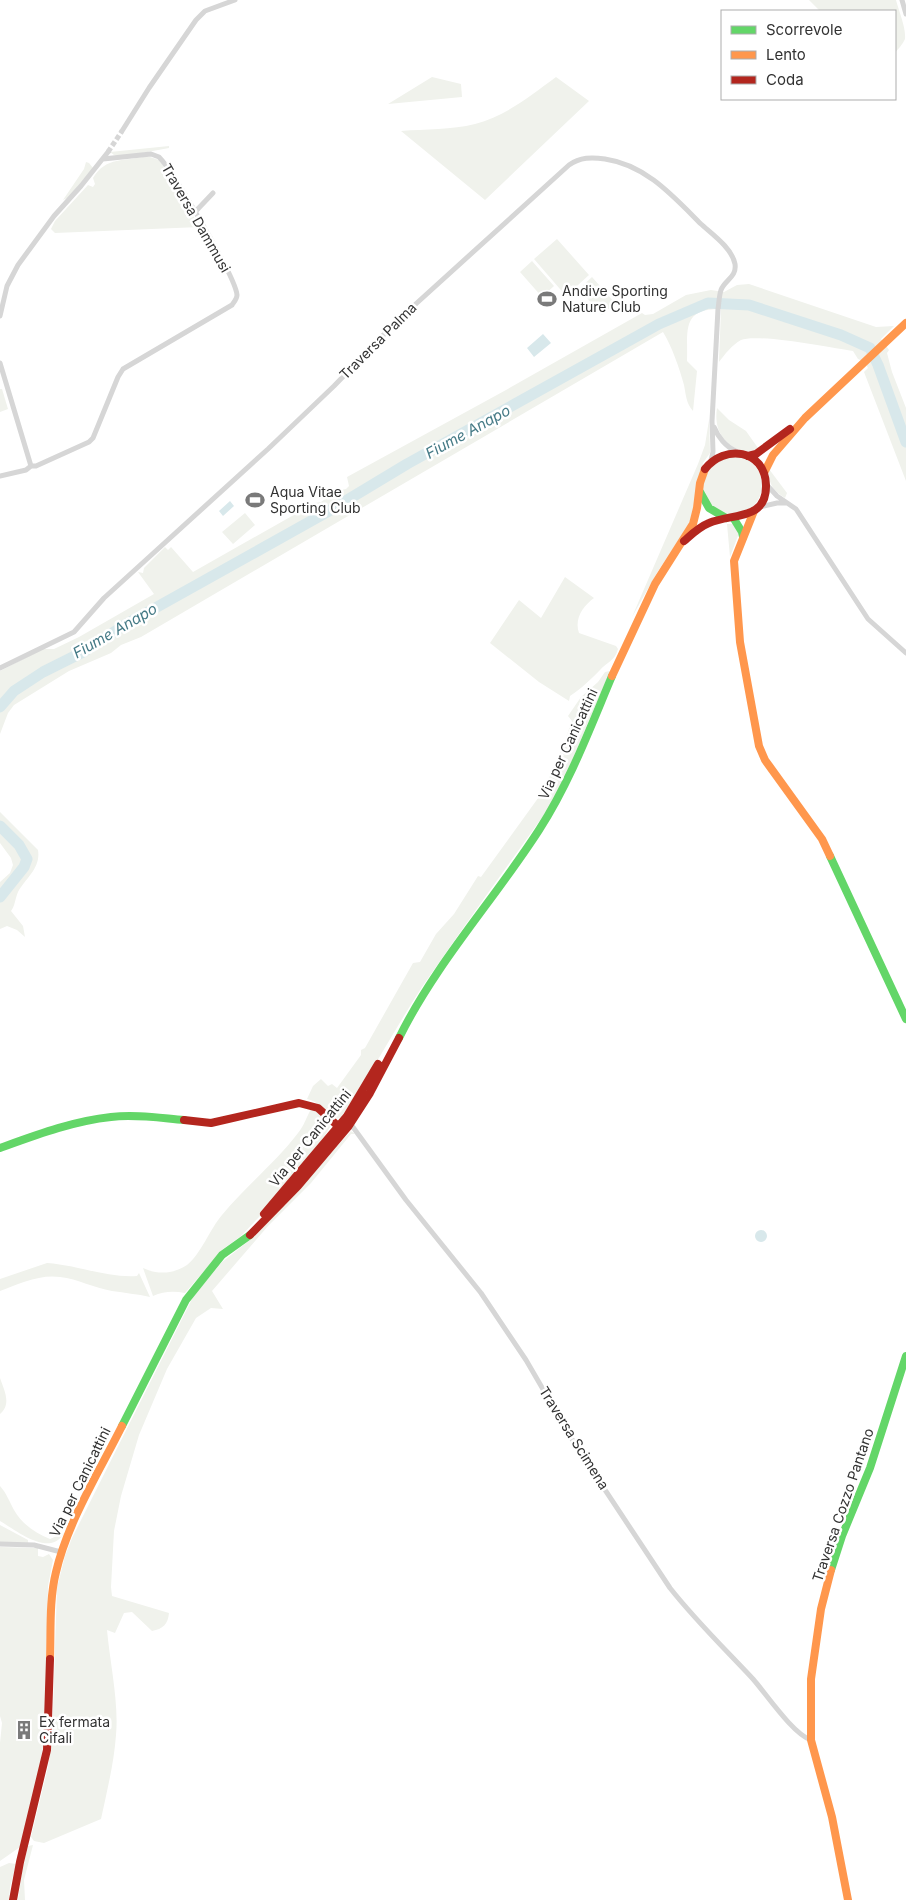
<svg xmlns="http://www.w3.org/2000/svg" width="906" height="1900" viewBox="0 0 906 1900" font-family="Inter,sans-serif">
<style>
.green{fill:#f0f2ec}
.water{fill:#d8e8eb}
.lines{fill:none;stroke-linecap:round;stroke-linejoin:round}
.river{stroke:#d8e8eb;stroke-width:11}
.street-tunnel{stroke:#d6d6d6;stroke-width:5;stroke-dasharray:5 2.5;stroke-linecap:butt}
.street{stroke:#d6d6d6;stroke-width:5}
.fast{stroke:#63d668;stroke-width:8}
.slow{stroke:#ff974d;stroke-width:8}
.jam{stroke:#b3261e;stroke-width:8}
.labels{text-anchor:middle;stroke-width:5;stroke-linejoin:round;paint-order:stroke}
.street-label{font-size:14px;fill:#323232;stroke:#fff}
.poi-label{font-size:14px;fill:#323232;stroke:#fff;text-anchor:start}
.water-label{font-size:15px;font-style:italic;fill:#457a86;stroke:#fff}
</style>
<rect width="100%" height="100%" fill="#fff"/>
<!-- green -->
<path class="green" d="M809 0H896C899 12 906 27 905 39 903 44 898 49 895 53V11H820Z
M432 77 461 84 462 97 388 104Z
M556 77 589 101 485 200 401 131C425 129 452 130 475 124 506 116 530 96 556 77Z
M169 146V148L131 155H114L110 152Z
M147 156 159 160 162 164 200 227 55 233 51 229 55 221 88 185 93 187 95 184 93 178C106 156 125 162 147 156Z
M86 162 89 163 93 168 69 197 63 200 84 169Z
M557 239 589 275 566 296 534 259Z
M532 261 554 286 542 297 520 272Z
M592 277 615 303 602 315 579 289Z
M749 284 876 327 894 326 881 339 889 350 887 353 892 372 906 408V481L864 372 868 368 865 362 858 359 853 351C832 348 757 333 741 340 732 345 725 354 719 362L721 309C681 308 688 331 687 361L697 371 693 411C686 403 686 395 684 385 679 367 672 347 663 332L141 637 121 645 111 653 69 671 14 705 8 713 0 734V671L43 649H54L79 637 154 594 138 572 143 573 144 568 165 547 168 550 171 547 193 572 299 512 309 504 321 502 336 491 346 489 349 486 347 477 506 390 642 313 645 315 653 314 686 295 711 290 724 292 737 285Z
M0 389H2L8 409 0 412Z
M717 408 729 420 746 431 758 448C743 458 723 443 718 428 716 421 716 415 717 408Z
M709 420 710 453 703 463 696 505 688 526 658 571 632 617 698 464 705 445Z
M702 485a30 30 0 1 1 60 0a30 30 0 1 1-60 0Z
M769 469 787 493 785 498C772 490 768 483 769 469Z
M245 513 255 525 233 544 222 532Z
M727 524H734L739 533 730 557Z
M565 577 594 598C583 606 574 619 579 633L616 646 618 649C615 661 607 662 600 670 590 680 582 688 570 696L569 701 539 682 490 643 519 600 541 618Z
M610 671 565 777 548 809C506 868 463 927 422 987 394 1030 371 1075 341 1117L336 1119C326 1113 319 1101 307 1099L313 1086 321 1079 328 1086 332 1084 337 1088 361 1055V1050L365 1048 413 963 420 962 436 934 454 914 478 876 481 877 541 794 556 764 572 721 568 716 581 697 598 682 605 672Z
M0 812 38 850C41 868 26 878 18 892 15 899 15 906 11 911L23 926 25 937 17 930 7 926 0 929V882L10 873 13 865 11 858 0 843Z
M311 1109C319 1112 328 1119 330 1127L324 1137 259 1217 241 1236 223 1249 185 1293C174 1291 164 1291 153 1296L143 1268C158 1275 173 1274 187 1265 201 1254 210 1229 222 1215 246 1186 276 1162 298 1133 304 1126 307 1116 311 1109Z
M351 1131 355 1134H351L311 1183 268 1226 212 1291 223 1309 211 1308 196 1318 167 1369 139 1435 121 1496 114 1531 111 1587 112 1596 169 1613C168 1624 163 1629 152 1631L132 1612 124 1613 115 1633 107 1630C110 1663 119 1703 116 1735 114 1763 107 1791 101 1819L44 1843 34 1841 31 1837 48 1767 52 1740 57 1588 65 1556 72 1538 193 1297 222 1262 255 1236Z
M47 1263C77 1265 107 1278 137 1276L139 1273 150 1297C137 1294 125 1293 112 1291 94 1288 78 1279 60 1277 40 1274 18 1284 0 1291V1279Z
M0 1378C4 1390 12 1404 0 1414Z
M0 1486C7 1494 9 1501 14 1510 22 1524 35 1533 50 1539L64 1533C50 1558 17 1531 0 1521Z
M0 1525 28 1540V1543L0 1542Z
M0 1547 38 1548V1556L43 1557 49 1554 53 1560 48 1586 45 1725 41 1730 40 1736 44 1740 39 1771 20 1847 0 1861V1743L2 1723 0 1716Z
M33 1845 24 1880 25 1900H18L22 1872 28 1846Z
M9 1863 16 1864 10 1887 9 1900H0V1867Z"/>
<!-- water -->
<path class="water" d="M543 334 551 343 534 357 527 348Z
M230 501 234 506 223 516 219 511Z
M755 1236a6 6 0 1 1 12 0a6 6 0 1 1-12 0Z"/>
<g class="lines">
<!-- river -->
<path class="river" d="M0 707 14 691 43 672 85 651 123 626 329 511 407 464 659 324 708 303 749 305 841 335 870 348 878 365 906 442
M0 826 19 845 27 859 24 867 0 897"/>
<!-- street-tunnel -->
<path class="street-tunnel" d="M108 152 122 131"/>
<!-- street -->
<path class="street" d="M902 0 906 14
M122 131 149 88 196 20 205 11 235 0
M194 213 213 193
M0 316 7 286 18 265 54 216 81 186 108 152
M0 363 31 466H36L89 442 93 438 118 377 123 369 232 305C234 302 237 299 237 295 236 278 173 171 159 157L151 154 103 159
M714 427C718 437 726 447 736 451
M0 476 26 470 31 466
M766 484 777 496 796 509 868 619 906 653
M760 507 777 503H786
M0 668 74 632 104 598 268 449 334 386 397 321 569 165C580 157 592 157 605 159 646 165 673 196 701 224 712 234 732 248 735 264 737 277 725 280 721 290 719 296 719 303 718 309L712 421 713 452 711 460
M350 1123 406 1200 481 1293 526 1360 576 1446 670 1588C696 1621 725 1649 753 1679 767 1695 793 1734 811 1740
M0 1544 34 1545 61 1552"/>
<!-- fast -->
<path class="fast" d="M700 492 709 508 726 518
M734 519 742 532 743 537
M830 856 906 1019
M399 1038C436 963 494 900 539 830 570 782 590 728 612 676
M0 1148C36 1135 73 1121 111 1117 135 1114 160 1118 184 1120
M122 1426 186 1300 222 1255 250 1235
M831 1570 842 1536 870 1468 906 1356"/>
<!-- slow -->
<path class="slow" d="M764 473 773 455 805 418 906 323
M754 511 734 561 740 642 759 746 765 760 822 839 830 856
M612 676 655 584 693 524 697 508 700 483 705 469
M831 1570 821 1609 811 1679V1740L832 1817 848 1900
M50 1659C51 1631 49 1600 56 1572 68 1521 99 1472 122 1426"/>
<!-- jam -->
<path class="jam" d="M748 456 756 454 790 429
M684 541C692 534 699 527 709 523 732 513 767 521 766 485 765 449 724 444 705 469
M184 1120 211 1123 299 1103 318 1108 338 1126 339 1132
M264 1214 347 1116 378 1064
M250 1235 298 1186 348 1127 370 1093 399 1038
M13 1900 20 1862 47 1750 50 1659"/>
</g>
<!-- icons -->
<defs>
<g id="stadium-bare" transform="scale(1.5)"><path d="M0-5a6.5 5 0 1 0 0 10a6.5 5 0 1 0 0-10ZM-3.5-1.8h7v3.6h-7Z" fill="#7a7a7a" stroke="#fff" stroke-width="2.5" paint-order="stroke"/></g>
<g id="building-bare" transform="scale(1.5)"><path d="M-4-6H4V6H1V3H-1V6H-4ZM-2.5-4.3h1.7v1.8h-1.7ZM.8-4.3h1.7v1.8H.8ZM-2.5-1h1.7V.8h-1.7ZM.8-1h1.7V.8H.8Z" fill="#7a7a7a" stroke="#fff" stroke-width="2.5" paint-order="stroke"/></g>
</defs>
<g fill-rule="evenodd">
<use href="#stadium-bare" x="547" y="299"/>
<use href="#stadium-bare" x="255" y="500"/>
<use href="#building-bare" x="24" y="1730"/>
</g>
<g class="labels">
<!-- street labels -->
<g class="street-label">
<text transform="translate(196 218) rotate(60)" y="5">Traversa Dammusi</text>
<text transform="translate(378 341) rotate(-45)" y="5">Traversa Palma</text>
<text transform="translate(568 744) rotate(-65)" y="5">Via per Canicattini</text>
<text transform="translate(310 1138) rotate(-51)" y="5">Via per Canicattini</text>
<text transform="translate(574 1438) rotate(58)" y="5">Traversa Scimena</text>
<text transform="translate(80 1482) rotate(-64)" y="5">Via per Canicattini</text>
<text transform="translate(843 1505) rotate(-71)" y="5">Traversa Cozzo Pantano</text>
</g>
<!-- poi labels -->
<g class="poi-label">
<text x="562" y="296">Andive Sporting<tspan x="562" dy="16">Nature Club</tspan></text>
<text x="270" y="497">Aqua Vitae<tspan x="270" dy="16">Sporting Club</tspan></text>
<text x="39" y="1727">Ex fermata<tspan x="39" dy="16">Cifali</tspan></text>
</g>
<!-- water labels -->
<g class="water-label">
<text transform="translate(468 432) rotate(-29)" y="5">Fiume Anapo</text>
<text transform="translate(115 631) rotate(-30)" y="5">Fiume Anapo</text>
</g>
</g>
<!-- legend -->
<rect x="721" y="10" width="175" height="90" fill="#ffffff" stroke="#adadad"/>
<rect x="731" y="26" width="25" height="8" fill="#63d668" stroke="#adadad"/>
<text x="766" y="35" font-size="15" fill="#323232">Scorrevole</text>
<rect x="731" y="51" width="25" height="8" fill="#ff974d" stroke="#adadad"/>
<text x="766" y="60" font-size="15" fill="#323232">Lento</text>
<rect x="731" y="76" width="25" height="8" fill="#b3261e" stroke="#adadad"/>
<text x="766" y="85" font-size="15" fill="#323232">Coda</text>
</svg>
